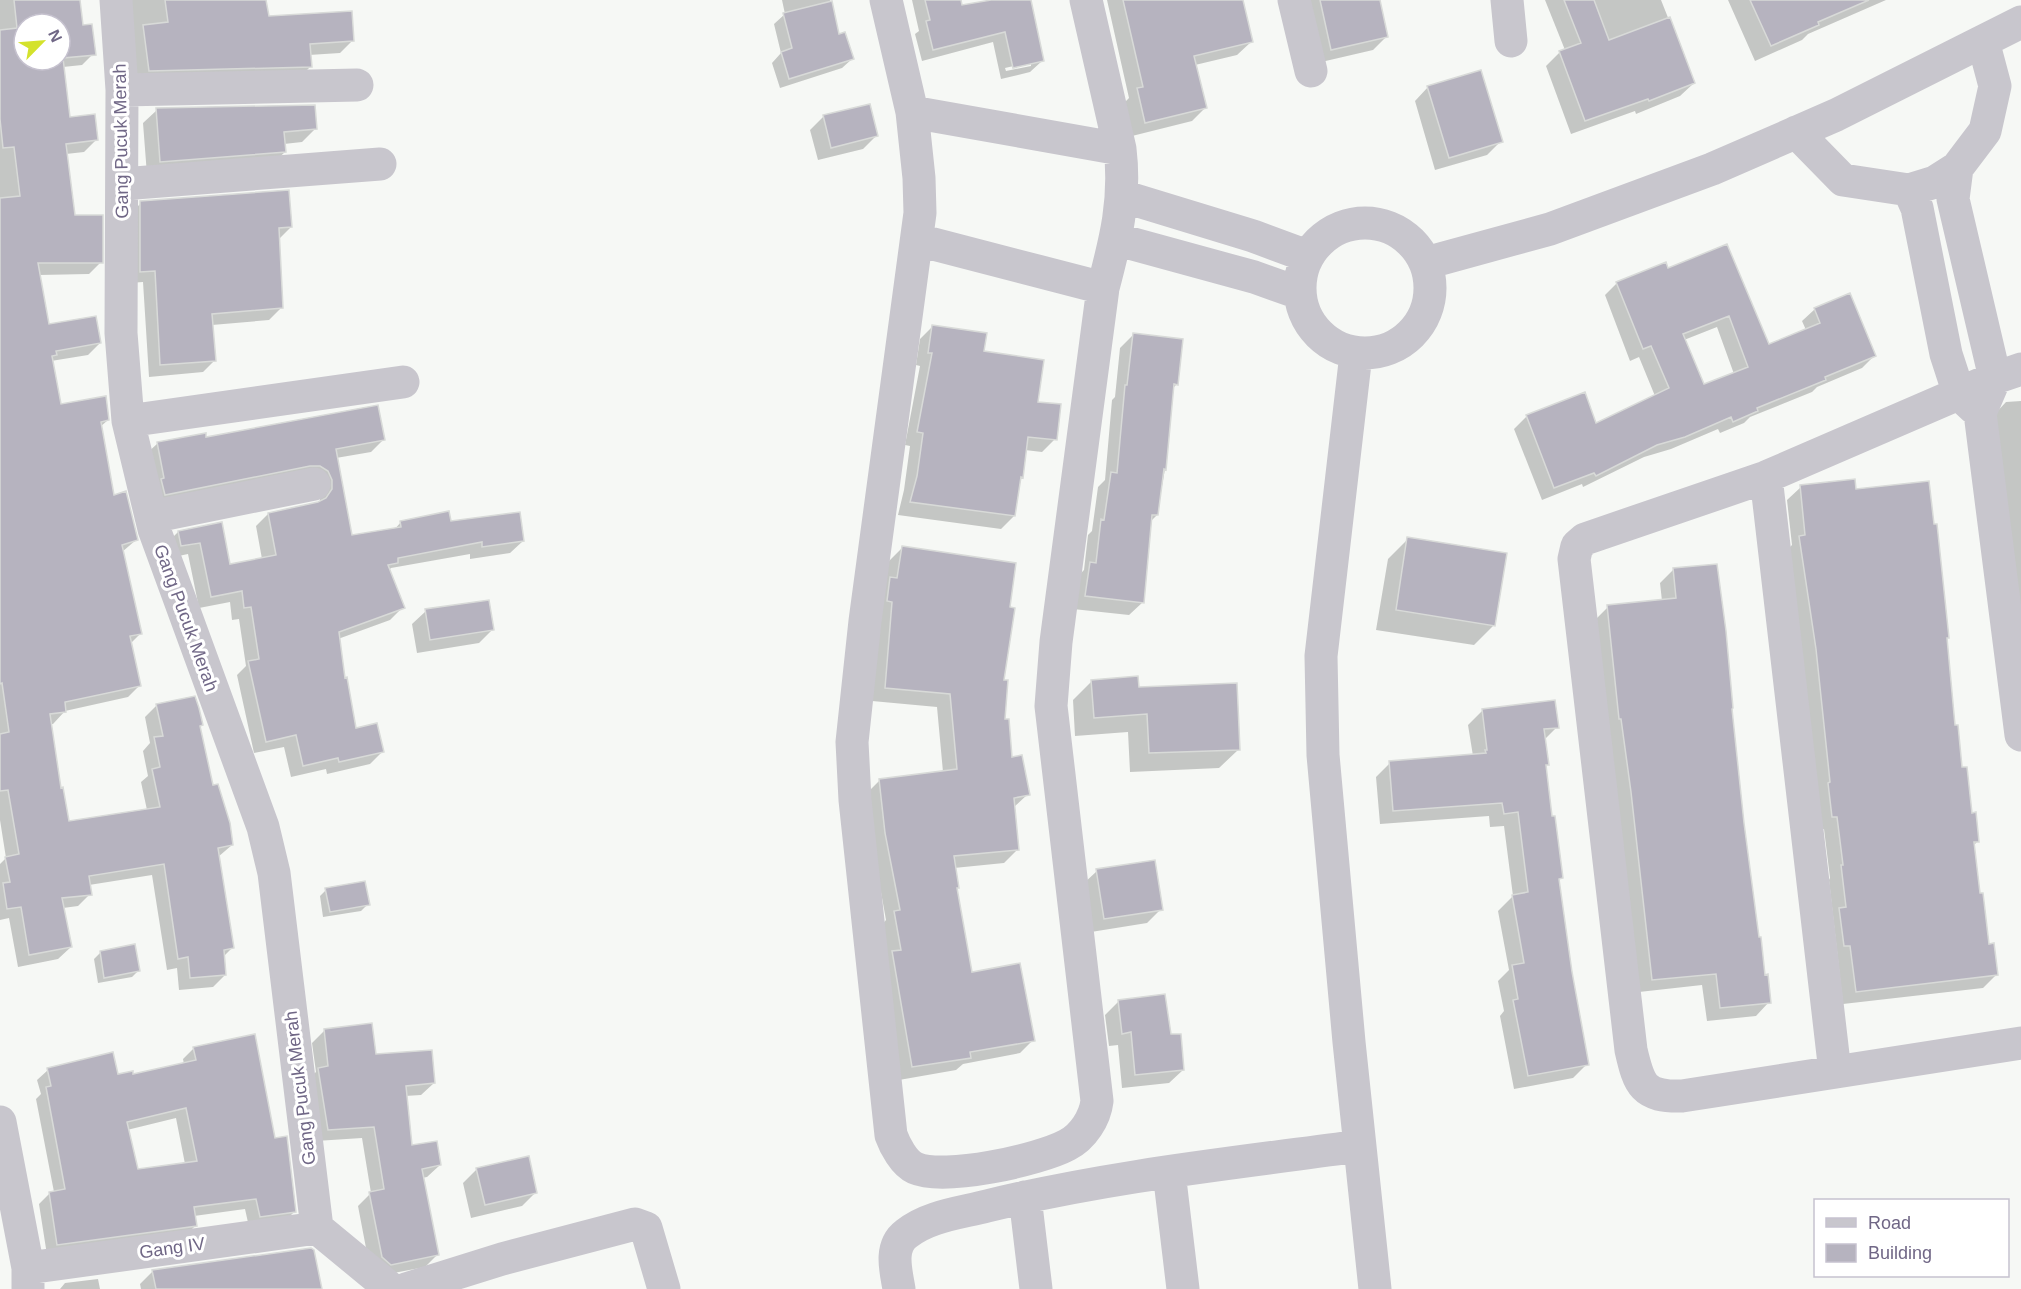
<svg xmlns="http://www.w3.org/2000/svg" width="2021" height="1289" viewBox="0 0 2021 1289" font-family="Helvetica,sans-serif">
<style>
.shadow{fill:#0003;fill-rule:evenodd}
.building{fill:#b6b3bf;stroke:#d8dad8;stroke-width:1.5;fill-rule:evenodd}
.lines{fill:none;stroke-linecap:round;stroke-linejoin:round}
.minor{stroke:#c8c6cd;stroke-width:33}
.labels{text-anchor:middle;stroke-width:6;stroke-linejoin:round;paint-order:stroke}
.street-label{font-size:18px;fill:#706786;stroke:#fff}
</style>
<rect width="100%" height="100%" fill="#f6f8f5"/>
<!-- shadow -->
<path class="shadow" d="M0 0H79L82 27 94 53 82 65 63 67 69 118 96 140 84 152 66 154 74 217 101 262 89 274 39 275 48 326 100 343 88 355 51 361 59 405 108 420 100 427 113 497 136 540 122 552 140 634 130 644 140 685 128 697 65 711 53 724H49L59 789 67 823 147 810 141 782 148 776 143 751 150 743 145 717 157 705 199 727 212 787 232 845 218 857 232 948 223 957 225 975 213 987 179 990 177 968 167 970 152 875 89 885 90 894 78 906 63 908 71 947 58 959 18 967 9 918 0 920V864L6 858 0 820ZM24 24H60V60H24Z
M128 0H264L267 18 353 40 340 53 309 55 310 67 298 79 137 82Z
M782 0H830L838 36 852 59 842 68 780 88 772 63 781 53 774 24 785 14Z
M912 0H959L961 7 999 0H1029L1042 61 1030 72 1001 79 993 42 922 61 915 34 919 31ZM1031 62V66L1006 71 1005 68Z
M1107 0H1238L1251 42 1237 55 1195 65 1205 108 1192 121 1132 136 1124 103 1129 98Z
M1303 0H1377L1387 36 1373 50 1317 63Z
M1545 0H1661L1694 83 1680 96 1636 114 1635 111 1571 134 1546 66 1560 52 1565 50Z
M1728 0H1886L1808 34 1802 40 1755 61Z
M1428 87 1501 141 1487 155 1435 170 1415 101Z
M157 110 315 129 302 142 284 144 285 152 271 165 147 175 143 123Z
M824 116 877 135 863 149 818 160 810 130Z
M141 203 291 227 278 240 281 308 269 320 212 325 215 360 203 372 149 377 143 282 129 283V215Z
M1726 246 1768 346 1806 330 1802 321 1815 309 1875 355 1862 368 1817 387 1812 392 1750 417 1744 423 1720 433 1718 429 1671 449 1644 457 1583 487 1582 484 1542 500 1514 429 1527 416 1595 425 1655 396 1639 357 1630 361 1605 295 1617 283 1668 270ZM1717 327 1734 374 1704 386 1684 340Z
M933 326 982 352 1055 439 1042 452 1025 450 1014 516 1001 529 898 515 904 490 910 446 905 445 920 366 916 365 920 339Z
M1134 334 1177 384 1172 389 1165 469 1157 515 1150 522 1143 602 1129 615 1073 609 1077 577 1084 570 1088 535 1092 531 1098 487 1105 480 1112 400 1115 397 1120 348Z
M2021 401V646L1993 416 2006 402Z
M205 439 383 440 371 452 336 458 351 537 394 530 401 522 449 523 523 541 510 553 470 559V554L391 568 388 571 403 607 390 620 338 639 354 730 382 752 370 764 327 774 326 769 291 777 284 747 254 753 237 675 246 666 239 619 232 620 230 602 199 608 188 554 169 558 166 544 178 532 221 524 229 566 262 559 256 526 268 514 320 503V493L153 506 145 455 158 443Z
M1801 487 1855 491 1946 639 1954 727 1961 769 1978 841 1973 846 1979 895 1988 945 1996 975 1983 988 1843 1004 1829 880 1830 878 1824 829 1819 830 1786 551 1792 545 1787 500Z
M1408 539 1494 625 1474 645 1376 630 1388 559Z
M902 548 1002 681 1003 721 1011 759 1028 794 1013 808 1017 850 1004 863 954 868 956 889 971 973 1033 1040 1020 1053 963 1064 956 1070 899 1080 881 926 886 920 873 848 866 794 880 780 943 772 937 707 872 701 880 615 889 561Z
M1673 570 1732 708 1743 823 1764 976 1769 1002 1756 1016 1707 1021 1702 985 1639 992 1595 620 1608 607 1662 601 1660 583Z
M426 611 492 630 479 643 417 653 412 624Z
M1091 682 1137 689 1238 750 1219 768 1130 772 1128 732 1075 736 1073 700Z
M1483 710 1557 727 1544 740 1547 764 1544 767 1551 818 1561 877 1557 881 1570 972 1587 1064 1573 1078 1514 1089 1500 1016 1504 1011 1498 981 1509 970 1498 911 1513 896 1504 826 1490 827 1489 816 1380 824 1376 777 1390 763 1473 756 1468 725Z
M1097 871 1161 909 1147 923 1091 932 1083 884Z
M326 890 368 904 361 911 323 917 320 896Z
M101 952 138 971 132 977 98 983 94 959Z
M1119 1001 1183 1070 1169 1083 1122 1088 1118 1045 1109 1046 1105 1015Z
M324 1031 434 1083 421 1095 405 1096 410 1147 440 1165 427 1177 422 1178 437 1255 425 1267 378 1276 370 1269 358 1206 371 1193 362 1138 316 1141 306 1081 316 1072 312 1043Z
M194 1048 274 1139 295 1211 284 1222 249 1227 245 1209 194 1216 196 1225 185 1236 47 1255 39 1204 50 1193 54 1192 36 1099 41 1094 37 1080 48 1070 132 1076 184 1064 183 1059ZM176 1118 185 1164 137 1171 127 1130Z
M477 1169 535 1193 522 1206 471 1218 463 1183Z
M153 1271 320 1289H141L140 1284Z
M98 1279 100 1289H60L65 1283Z"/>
<!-- building -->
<path class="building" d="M14 0H80L83 25 92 24 96 55 63 58 70 117 95 114 98 140 66 144 75 215H103V263H38L49 324 96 316 101 343 56 351 57 355 52 356 61 404 106 396 109 420 101 422 114 495 126 491 138 540 122 545 142 634 130 636 141 686 65 702 66 712 50 714 61 788 63 787 69 821 160 807 152 769 160 767 154 737 163 736 156 704 195 696 199 708 203 725 200 726 213 785 218 784 230 823 233 845 218 848 234 948 224 950 226 975 190 978 188 957 178 959 164 864 89 876 92 895 62 898 72 947 29 955 21 907 7 909 3 883 10 882 5 857 19 854 8 790 0 791V734L9 732 2 683 0 684V198L20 196 14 147 3 148 0 119V30L17 28ZM24 24H60V60H24Z
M165 0H266L269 16 352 11 354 41 310 44 312 67 149 71 143 25 168 22Z
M925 0H961L962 5 991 0H1031L1044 61 1013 68 1005 32 933 50 926 21 930 20Z
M1123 0H1243L1253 42 1194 56 1207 108 1145 123 1137 88 1143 87Z
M1320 0H1380L1388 37 1331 50Z
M1564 0H1594L1609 40 1670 17 1695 83 1649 101 1648 99 1585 121 1559 51 1581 43Z
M1750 0H1869L1818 22 1819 25 1771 46Z
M832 1 839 34 845 32 854 59 789 79 781 52 792 48 783 13Z
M1481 70 1503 142 1449 158 1427 86Z
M870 104 878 136 831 148 823 115Z
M315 105 317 129 284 132 286 152 160 162 156 108Z
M289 190 292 227 279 228 283 308 212 314 216 361 160 365 155 271 140 272V201Z
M1727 244 1769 344 1820 323 1814 308 1850 293 1876 356 1825 377 1826 380 1757 408 1758 411 1733 422 1731 417 1685 437 1657 445 1596 476 1594 473 1554 488 1526 415 1585 392 1596 423 1669 388 1651 346 1643 349 1616 282 1666 262 1668 268ZM1729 316 1748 367 1704 384 1683 334Z
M932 325 987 333 984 351 1044 360 1038 402 1061 404 1057 440 1028 437 1023 478 1021 477 1015 516 910 502 917 476 923 433 917 432 932 353H928Z
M1133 333 1183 339 1178 385 1174 384 1166 470 1164 469 1158 515H1152L1144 603 1085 596 1090 562 1096 563 1101 519 1104 520 1111 472 1117 473 1125 385H1127Z
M378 405 385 440 336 449 352 535 401 527 400 521 449 511 451 521 520 512 524 541 482 547V542L398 558V563L388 565 405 608 339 632 345 678 347 677 356 728 377 723 384 752 339 762 338 758 303 766 296 735 266 742 248 661 259 659 251 607 244 608 242 591 211 597 200 543 181 546 178 531 222 522 230 564 276 555 268 513 318 502 326 498 332 489V480L328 471 320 466H310L165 495 161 479 164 478 157 442 206 433V437Z
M1855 479 1856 489 1929 481 1934 524H1937L1949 638H1947L1955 725H1958L1962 767H1967L1972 813 1976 812 1979 842H1974L1980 893H1983L1989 944 1994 943 1998 975 1856 992 1850 946H1844L1839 908 1846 907 1841 865H1843L1837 817H1832L1828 783 1830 782 1816 649 1799 536 1805 535 1800 485Z
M1407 537 1507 553 1495 626 1396 610Z
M902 546 1016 563 1010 607 1015 608 1004 680H1008L1005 719H1009L1012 757 1022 755 1030 795 1014 798 1019 850 954 856 959 888H957L972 972 1020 963 1035 1041 970 1052 971 1058 912 1067 892 951 901 950 894 911 900 910 885 833 879 779 957 769 950 694 885 688 892 602 887 601 890 577 897 578Z
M1717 564 1726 631 1733 708 1732 709 1744 823 1759 937H1761L1765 975 1768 974 1771 1003 1720 1008 1716 974 1652 980 1631 792 1621 719H1619L1607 605 1676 598 1673 568Z
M489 600 494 630 430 640 425 609Z
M1138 676 1139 687 1237 683 1240 750 1149 753 1147 714 1094 718 1091 680Z
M1555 700 1559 728 1544 729 1549 765H1546L1552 816H1555L1563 878 1559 879 1572 972 1589 1065 1528 1076 1513 1000 1518 999 1512 965 1524 963 1512 895 1528 892 1518 812 1504 814 1502 803 1393 811 1389 761 1486 753 1485 750H1487L1482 709Z
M1155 860 1163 910 1104 919 1096 869Z
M365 881 370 905 330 912 325 888Z
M135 944 140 971 104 978 100 951Z
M1165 994 1171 1034H1181L1184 1070 1135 1075 1131 1032 1122 1034 1118 1000Z
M372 1023 376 1054 432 1050 435 1083 406 1086 412 1145 437 1141 441 1165 422 1169 439 1255 391 1265 382 1257 369 1192 384 1189 374 1127 328 1130 318 1068 328 1066 324 1029Z
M255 1034 275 1138 287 1136 296 1212 260 1217 256 1199 194 1207 197 1226 57 1245 49 1192 65 1189 46 1087 51 1086 47 1068 113 1052 118 1074 133 1071V1074L196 1060 193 1047ZM186 1108 197 1161 138 1169 127 1122Z
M529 1156 537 1193 485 1205 476 1168Z
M311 1248 314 1250 322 1289H156L152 1270Z"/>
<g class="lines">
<!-- minor -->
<path class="minor" d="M116 0 122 90 121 333 128 421 154 529 263 827 274 873 317 1228
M886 0 912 112 919 178 920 213 865 621 852 742 855 800 891 1135C895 1146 904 1163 915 1168 944 1181 1039 1160 1067 1145 1083 1137 1095 1118 1097 1101L1051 706 1056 642 1103 288C1116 239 1126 199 1120 149L1086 0
M1294 0 1311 71
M1507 0 1511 41
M122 90 357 85
M912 112 1120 149
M1796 132 1843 180 1909 190 1935 182 1957 168 1985 131 1995 86 1983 41
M1957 168 1953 199 1995 378 1980 413 2021 735
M122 184 380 164
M1909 190 1917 208 1946 354 1959 394 1974 408
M1122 196 1253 236 1307 256
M1300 288a65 65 0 1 1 130 0a65 65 0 1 1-130 0Z
M1115 239 1254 277 1299 293
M918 240 1103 288
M1426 263 1550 229 1712 169 1836 115 2021 22
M1356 354 1321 656 1323 755 1349 1042 1375 1289
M2021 369 1995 378 1766 477 1585 539 1577 546 1574 559 1631 1050C1639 1085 1643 1097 1682 1096L2021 1043
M128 421 403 382
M1766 477 1835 1072
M151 517 314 484
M0 1122 28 1268V1289
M1169 1172 1183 1289
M1025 1197 1036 1289
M317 1228 391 1289
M28 1268 317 1228
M406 1289 502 1259 635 1224 646 1228 664 1289
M899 1289C896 1271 889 1247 906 1234 928 1216 960 1213 987 1206 1109 1176 1235 1163 1359 1146"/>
</g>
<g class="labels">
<!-- street labels -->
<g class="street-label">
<text transform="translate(121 141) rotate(-91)" y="6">Gang Pucuk Merah</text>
<text transform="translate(186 618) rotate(70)" y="6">Gang Pucuk Merah</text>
<text transform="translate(300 1088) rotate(-97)" y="6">Gang Pucuk Merah</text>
<text transform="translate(172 1248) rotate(-8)" y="6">Gang IV</text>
</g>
</g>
<!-- legend -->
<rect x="1814" y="1199" width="195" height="78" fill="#ffffff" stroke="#c6c2cf" stroke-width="1.5"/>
<rect x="1826" y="1218" width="30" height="9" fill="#c8c6cd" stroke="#c6c2cf" stroke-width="1.5"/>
<text x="1868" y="1229" font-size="18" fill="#706786">Road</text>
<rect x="1826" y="1244" width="30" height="18" fill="#b6b3bf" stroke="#c6c2cf" stroke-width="1.5"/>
<text x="1868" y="1259" font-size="18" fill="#706786">Building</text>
<!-- north arrow -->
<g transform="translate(42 42) rotate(65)"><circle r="28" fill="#ffffff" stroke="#c6c2cf" stroke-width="1.5"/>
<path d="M0-4.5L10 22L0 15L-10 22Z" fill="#d4e22c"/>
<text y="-9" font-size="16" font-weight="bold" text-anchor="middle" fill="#706786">N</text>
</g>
</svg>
